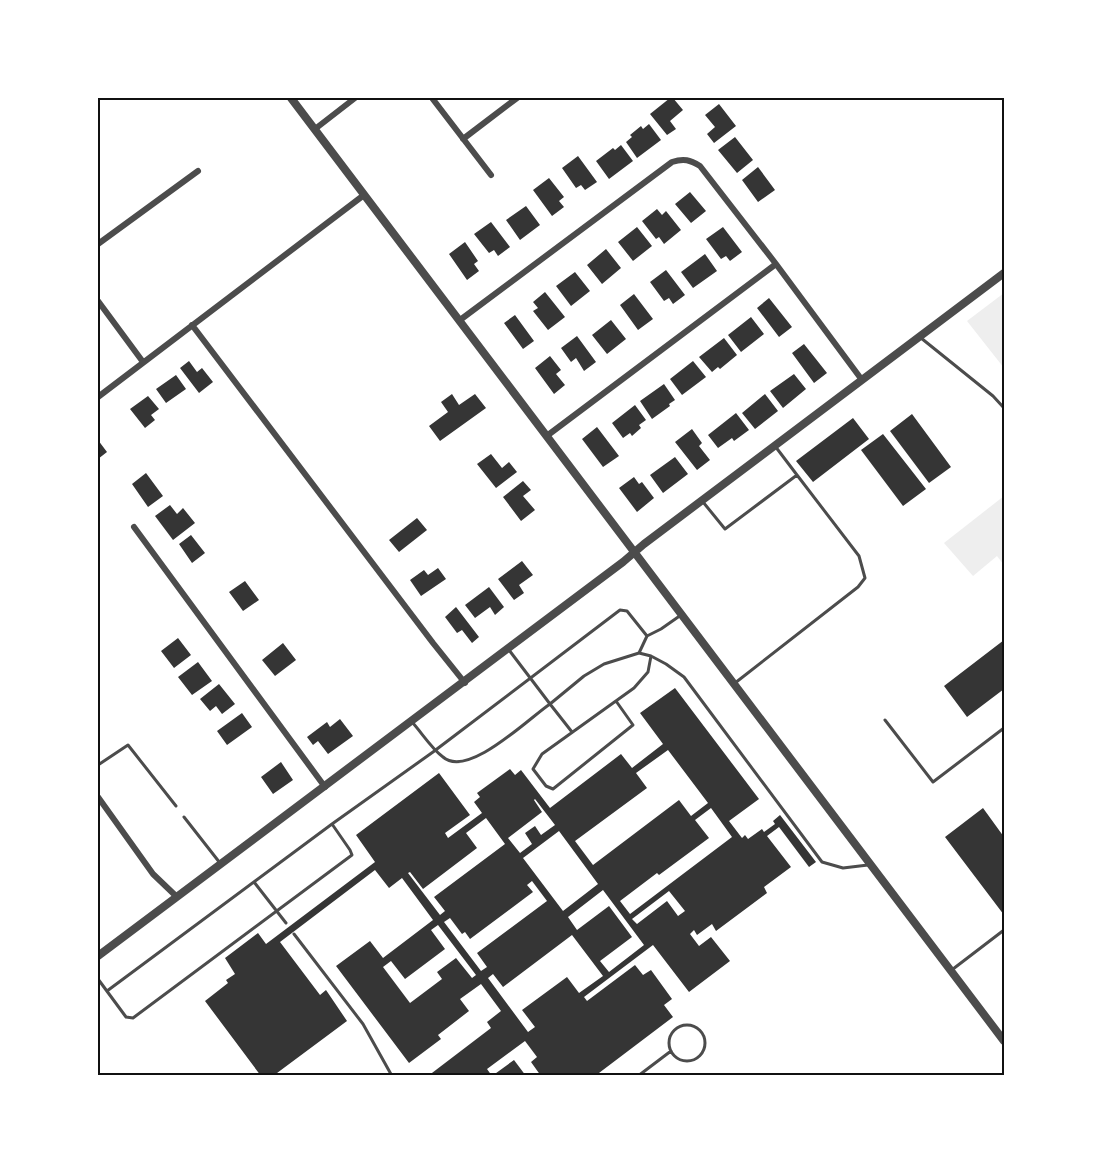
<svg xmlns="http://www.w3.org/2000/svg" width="1102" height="1173" viewBox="0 0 1102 1173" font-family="Arial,sans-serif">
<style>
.green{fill:#eee}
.building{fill:#353535;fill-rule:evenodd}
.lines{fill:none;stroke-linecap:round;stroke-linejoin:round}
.service{stroke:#4c4c4c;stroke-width:3}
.minor{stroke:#4c4c4c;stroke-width:6}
.tertiary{stroke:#4c4c4c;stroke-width:8}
.neatline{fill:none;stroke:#111;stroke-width:2}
</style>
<rect width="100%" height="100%" fill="#fff"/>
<!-- green -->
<path class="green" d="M1004 293V368L967 321Z
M1004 496V565L997 556 973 576 944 543Z"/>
<!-- building -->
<path class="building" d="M670 98H673L683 110 670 121 676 129 667 135 650 114Z
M719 104 736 126 714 143 707 134 715 127 705 115Z
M649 124 661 140 637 158 626 142 632 137 630 135 641 126 643 129Z
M735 137 753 160 737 173 718 150Z
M621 145 633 161 609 179 596 161 613 148 615 150Z
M578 156 597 182 585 190 581 185 576 188 562 168Z
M758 167 775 190 758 202 742 180Z
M549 178 564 197 559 201 564 207 552 216 533 190Z
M690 192 706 211 691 223 675 204Z
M526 206 540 225 520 240 506 220Z
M657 209 662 215 666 211 681 230 664 244 659 237 656 239 642 221Z
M491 222 510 247 498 256 494 250 489 253 474 234Z
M637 227 652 246 633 261 618 242Z
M723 227 742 252 730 261 726 256 721 259 706 239Z
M465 242 478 261 474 264 479 271 467 280 449 254Z
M606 249 621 268 602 284 587 265Z
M705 254 717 271 693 288 681 272Z
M666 270 685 295 673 304 669 298 664 301 650 282Z
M575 272 590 291 571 306 556 286Z
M545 292 565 317 548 330 533 311 538 308 533 302Z
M634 294 653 319 638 330 620 305Z
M769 298 792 327 779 337 757 308Z
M515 315 534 341 523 349 504 323Z
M751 317 764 334 741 352 728 335Z
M611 320 626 339 607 354 592 335Z
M577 336 596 362 584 371 576 358 571 362 561 348Z
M724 338 737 355 720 369 718 367 712 372 699 357Z
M804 344 827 373 814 383 792 353Z
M550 356 561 370 556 374 565 385 554 394 535 368Z
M189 361 197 372 202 368 213 382 199 393 180 368Z
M693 361 706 377 682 395 670 379Z
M794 374 806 389 783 408 770 391Z
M176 375 186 389 166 403 156 389Z
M664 384 675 400 669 404 670 406 652 419 640 401Z
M452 394 459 405 475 394 486 408 440 441 429 426 448 412 441 402Z
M765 394 778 411 755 429 742 413Z
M148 396 159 409 151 415 155 420 145 428 130 409Z
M635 405 646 420 639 425 641 428 632 436 630 433 623 438 612 423Z
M736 413 749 430 734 441 732 438 718 448 708 435Z
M912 414 951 467 929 483 890 431Z
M853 418 869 439 813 482 796 461Z
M597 427 619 456 603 467 582 439Z
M692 429 702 443 699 446 710 460 697 470 675 442Z
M883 434 926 489 903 506 861 450Z
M98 440 107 452 98 459Z
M491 454 502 468 509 462 517 472 496 488 477 464Z
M675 457 688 474 663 493 650 475Z
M146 473 163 496 148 507 132 484Z
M634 477 639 484 642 482 654 498 637 512 619 488Z
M523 481 531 490 523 496 535 510 521 521 503 497Z
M170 505 177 514 183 508 195 523 173 540 155 516Z
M417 518 427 530 399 552 389 540Z
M191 535 205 553 192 563 179 544Z
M522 561 533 575 519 585 524 593 514 600 498 579Z
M438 568 446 579 421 596 410 580 424 570 428 575Z
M245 581 259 600 243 611 229 592Z
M489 587 504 607 495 615 490 607 475 618 465 605Z
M456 607 479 637 472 643 462 630 457 633 445 617Z
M178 638 191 655 174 668 161 651Z
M1004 640V689L967 717 944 686Z
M283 643 296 660 275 676 262 660Z
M198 662 212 681 192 695 178 677Z
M219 684 235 704 222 714 216 706 210 711 200 699Z
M675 688 759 799 729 821 742 838 745 835 748 839 762 829 764 832 775 824 773 821 780 815 816 862 809 867 779 827 767 836 791 867 764 887 767 893 716 931 712 924 697 935 694 930 690 934 699 946 711 937 730 961 689 992 653 945 584 997 587 1001 635 965 643 975 651 970 672 999 664 1005 673 1017 595 1076H541L531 1062 537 1057 525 1041 487 1069 492 1076H428L491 1028 487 1022 501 1011 481 984 460 999 469 1011 438 1035 441 1039 409 1063 336 966 370 941 383 958 433 920 402 878 389 888 375 870 280 942 320 995 326 990 347 1021 273 1076H261L205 1001 228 983 226 980 235 974 225 958 258 933 266 944 375 862 356 835 439 773 470 815 445 833 448 838 482 813 474 802 480 797 477 793 510 769 515 775 521 770 550 808 621 754 632 768 663 744 640 713ZM668 750 708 803 691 816 679 800 593 865 575 841 647 788 636 773ZM535 799 555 825 541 835 535 826 525 833 532 844 520 853 508 838 542 812 534 800ZM711 808 732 837 630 914 620 901 657 873 659 875 709 838 695 820ZM486 818 505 844 434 897 445 911 440 915 408 873 410 872 423 889 477 848 466 833ZM559 831 598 884 563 911 523 858ZM532 881 547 901 477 953 487 967 481 971 444 922 450 918 462 934 465 932 470 939 533 892 527 885ZM603 890 644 945 609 972 600 961 632 937 609 906 577 930 568 917ZM669 891 685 911 678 916 667 901 637 924 632 919ZM438 925 476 975 472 978 456 958 437 972 442 979 410 1003 383 967 391 961 405 979 445 949 431 930ZM572 935 603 976 579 993 567 977 522 1010 535 1027 528 1032 488 978 493 974 503 987Z
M242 713 252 727 227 745 217 731Z
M340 719 353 736 328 754 318 741 313 745 307 737 327 722 330 727Z
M281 762 293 780 273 794 261 777Z
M983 808 1004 837V915L945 837Z
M514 1060 526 1076H492Z"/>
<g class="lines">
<!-- service -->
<path class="service" d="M921 338 993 396 1004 408
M703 502 725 529 797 475 775 446
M647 636 661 629 681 615
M735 683 858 587 865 578 859 556 797 475
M616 701 633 725 553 789 546 786 533 769 542 754 634 688 648 672 651 656
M885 720 933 782 1004 728
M412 722C422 733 431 748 443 757 468 779 529 718 550 704L509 650
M572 732 550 704 584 676 604 664 639 653 651 656 666 664 684 677 822 862 843 868 868 865
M98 765 128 745 176 806
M184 817 220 863
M332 824 433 752 620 610 627 611 647 636 639 653
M254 882 286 923
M294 934 363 1024 392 1076
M953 969 1004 930
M98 979 126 1017 133 1018 352 855 350 850 332 824 107 991
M669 1043a18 18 0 1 1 36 0a18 18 0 1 1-36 0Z
M638 1076 671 1051"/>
<!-- minor -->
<path class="minor" d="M432 98 491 175
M315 129 355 98
M463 139 517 98
M98 244 198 171
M98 301 143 362
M460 320 672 162C684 158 690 160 700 166L776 264 862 380
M192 325 433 643 465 683
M98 397 364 195
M548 435 776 264
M134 527 325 787
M98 797 153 874 177 897"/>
<!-- tertiary -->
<path class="tertiary" d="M291 98 1004 1041
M98 956 623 562 644 544 1004 273"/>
</g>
<!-- border -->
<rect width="1102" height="1173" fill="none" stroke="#ffffff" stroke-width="198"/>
<rect x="99" y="99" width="904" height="975" class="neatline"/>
</svg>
